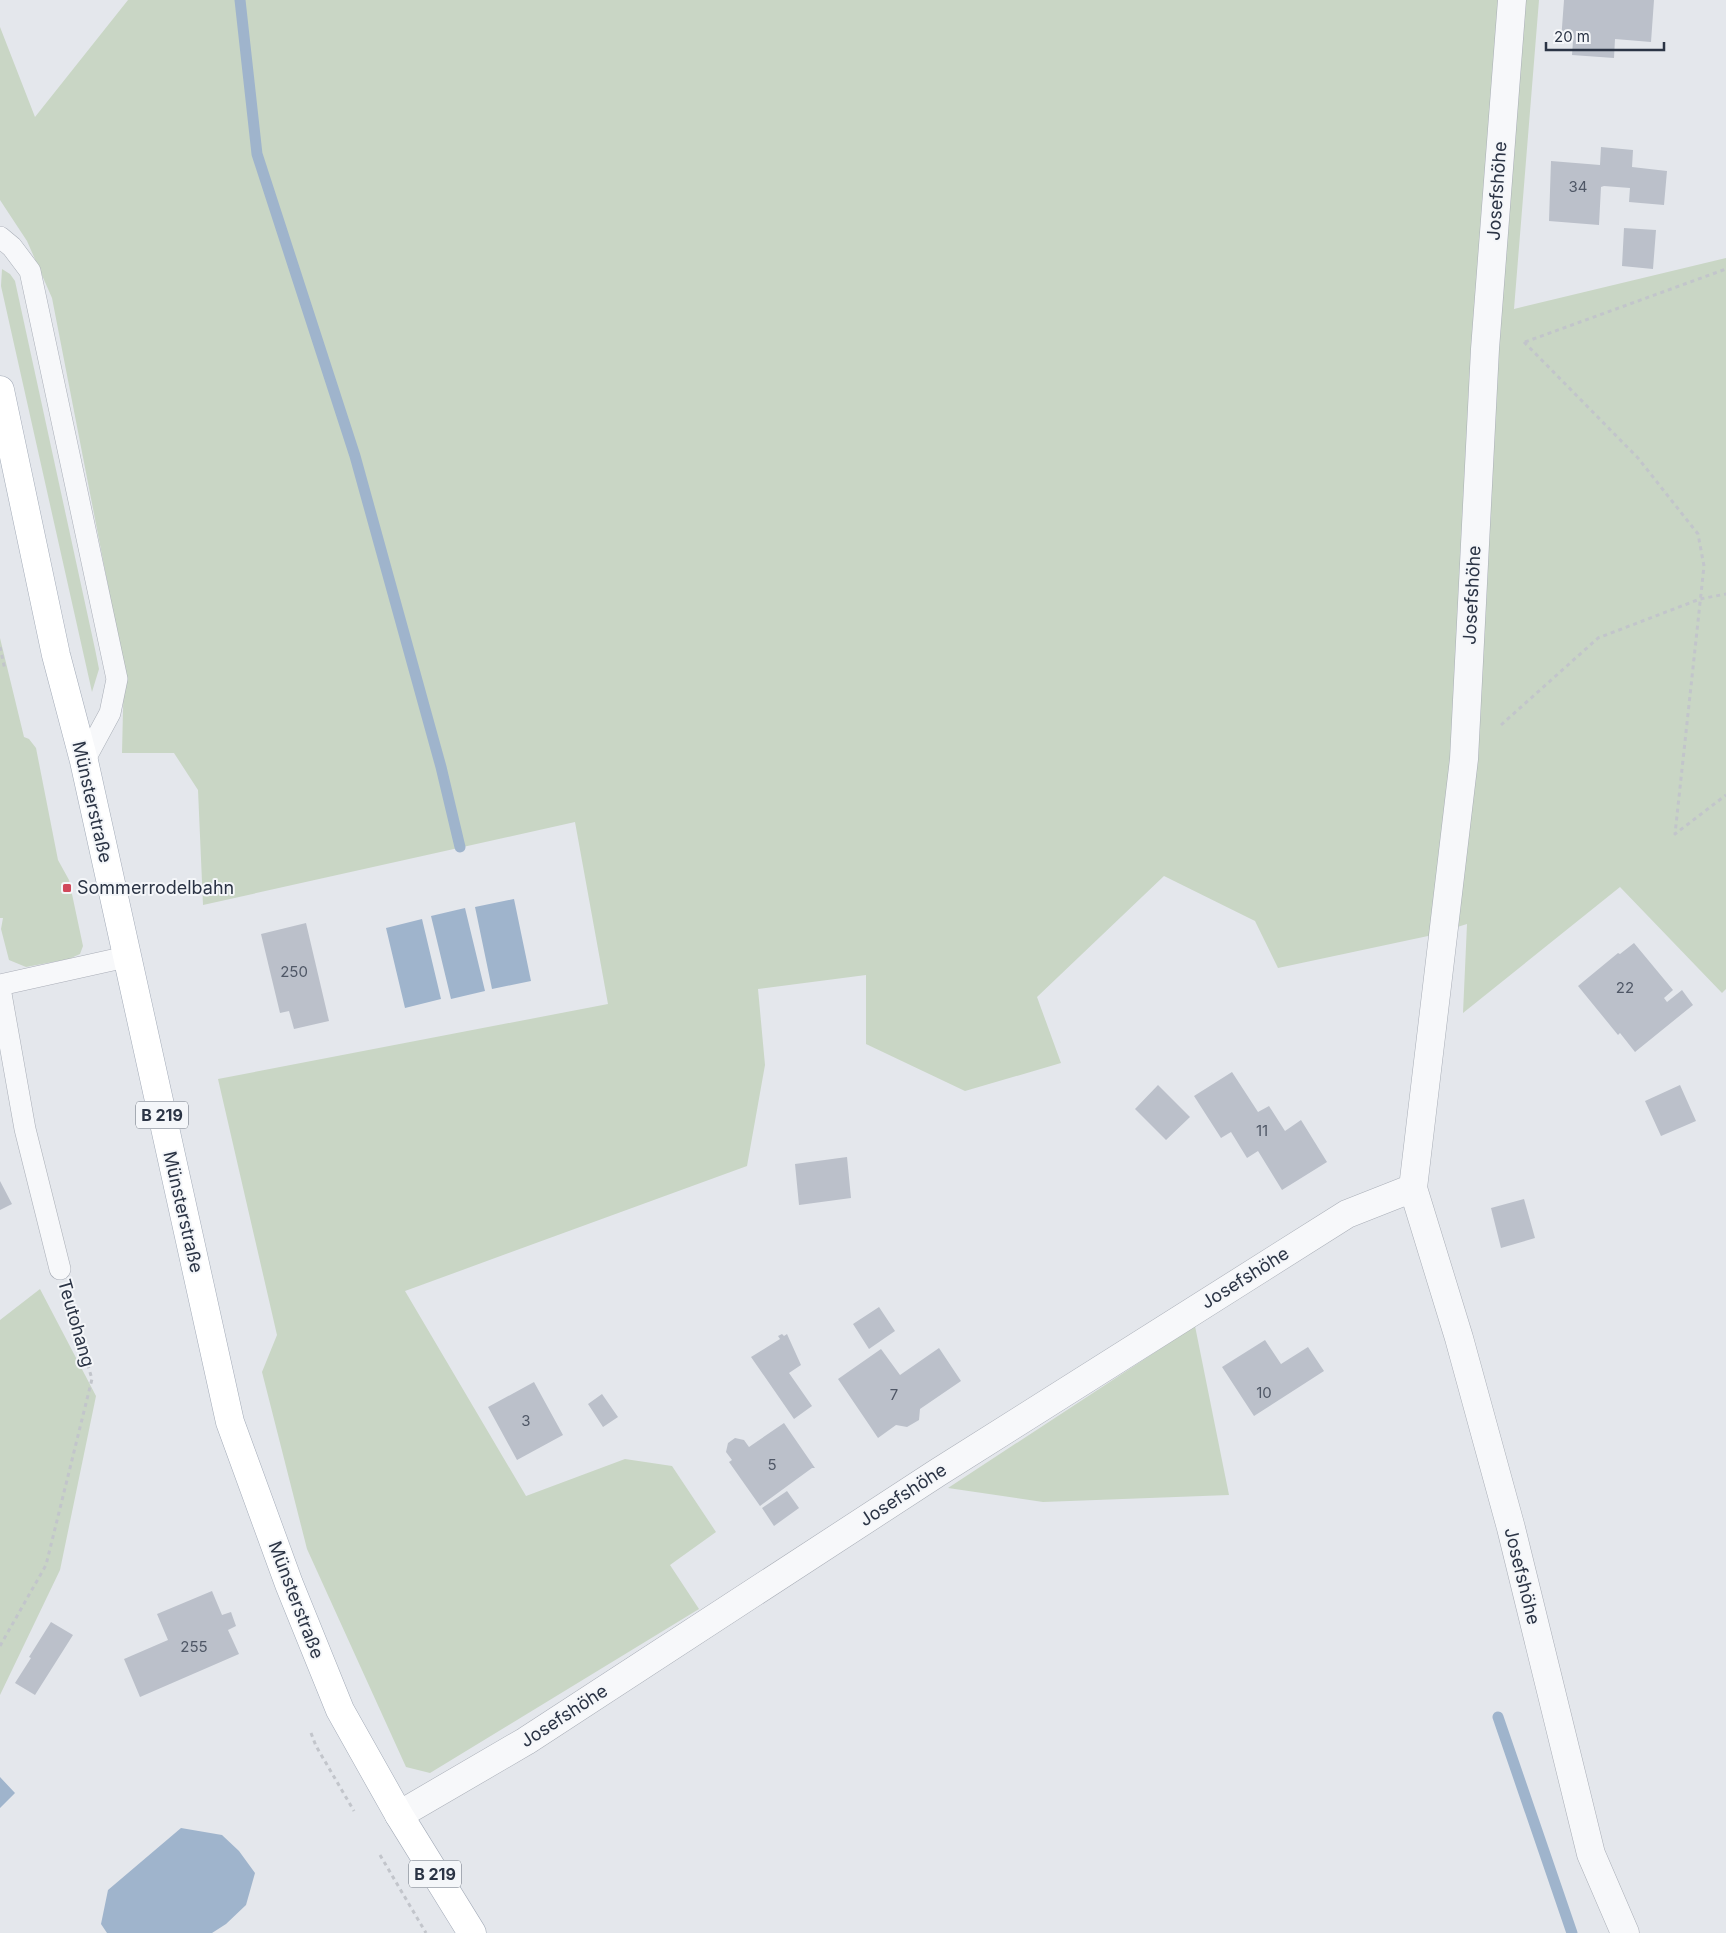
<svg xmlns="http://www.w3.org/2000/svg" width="1726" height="1933" viewBox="0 0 1726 1933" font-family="Inter,sans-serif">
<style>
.green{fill:#c9d6c5}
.water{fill:#9fb4cc}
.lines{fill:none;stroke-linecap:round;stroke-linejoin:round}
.stream{stroke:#9fb4cc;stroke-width:11}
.building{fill:#bbc0ca}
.lane-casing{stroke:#a9aeb7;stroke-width:22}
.street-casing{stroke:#a9aeb7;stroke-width:29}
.primary-casing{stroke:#a3abb8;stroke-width:29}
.path{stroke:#c2c5cb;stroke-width:3;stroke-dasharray:4 4;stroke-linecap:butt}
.lane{stroke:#f7f8fa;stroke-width:21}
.street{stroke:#f7f8fa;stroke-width:28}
.primary{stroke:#fff;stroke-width:28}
.poi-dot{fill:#d1495b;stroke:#f4f6f9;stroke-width:2}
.labels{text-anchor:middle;stroke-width:4;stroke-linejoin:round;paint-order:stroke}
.number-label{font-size:15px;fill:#4f5766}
.shield{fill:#f4f6f9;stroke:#676e7b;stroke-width:1}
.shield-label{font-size:16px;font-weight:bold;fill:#2b3445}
.street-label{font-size:18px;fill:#2b3445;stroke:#f4f6f9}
.poi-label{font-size:18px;fill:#2b3445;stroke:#f4f6f9;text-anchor:start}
</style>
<rect width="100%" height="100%" fill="#e4e7ec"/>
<!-- green -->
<path class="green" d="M128 0H1539L1514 309 1726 258V989L1722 993 1620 887 1463 1013 1467 924 1428 936 1278 968 1255 921 1164 876 1037 997 1061 1063 965 1091 866 1044V975L758 989 765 1065 747 1166 405 1291 526 1496 625 1459 672 1466 716 1532 670 1565 699 1609 430 1773 406 1767 307 1549 262 1372 277 1335 218 1079 608 1004 575 822 203 905 198 790 174 753H122L124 668 52 298 27 241 0 200V27L35 117Z
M2 269 10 274 15 281 95 649 99 669 92 692 1 286Z
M0 638 24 737 29 739 36 748 58 860 69 880 83 946 80 954 69 959 26 967 9 960 1 929 3 918H0Z
M40 1289 96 1396 60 1570 0 1695V1320Z
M1195 1326 1229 1495 1043 1502 948 1488Z"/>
<!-- water -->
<path class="water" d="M514 899 531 981 492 989 475 907Z
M465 908 485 991 451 999 431 916Z
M422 919 441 999 405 1008 386 928Z
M0 1777 15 1793 0 1808Z
M181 1828 222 1835 239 1851 255 1873 246 1905 226 1924 212 1933H107L101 1924 108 1890Z"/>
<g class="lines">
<!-- stream -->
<path class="stream" d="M240 0 257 154 355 456 441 767 460 847
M1498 1717 1572 1933"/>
</g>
<!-- building -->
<path class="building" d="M1564 0H1654L1651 42 1615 39 1614 58 1572 55 1573 41H1561Z
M1601 147 1633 150 1632 167 1667 171 1664 205 1629 202 1630 188 1604 186 1601 187 1599 225 1549 221 1551 161 1600 165Z
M1624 228 1656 230 1653 269 1622 266Z
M306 923 329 1021 294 1029 289 1011 280 1013 261 934Z
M1634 943 1673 990 1664 998 1667 1002 1682 990 1693 1005 1635 1052 1620 1033 1618 1035 1578 986 1618 953 1620 954Z
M1232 1072 1258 1112 1269 1106 1285 1131 1301 1120 1327 1162 1282 1190 1258 1151 1247 1158 1231 1132 1221 1138 1194 1096Z
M1158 1085 1190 1117 1166 1140 1135 1109Z
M1680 1085 1696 1121 1661 1136 1645 1101Z
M847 1157 851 1198 799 1205 795 1164Z
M0 1181 12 1204 0 1210Z
M1524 1199 1535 1238 1501 1248 1491 1208Z
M879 1307 895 1331 869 1349 853 1324Z
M782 1334 784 1336 787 1334 801 1365 789 1373 812 1406 794 1419 751 1357 780 1339 778 1336Z
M1265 1340 1281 1364 1308 1347 1324 1371 1254 1416 1222 1367Z
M939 1348 961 1381 920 1409 919 1420 907 1427 896 1425 878 1438 838 1379 881 1349 900 1375Z
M534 1382 563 1435 517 1460 488 1407Z
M602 1394 618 1417 603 1427 588 1404Z
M784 1423 815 1468H812L760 1506 729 1462 732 1460 726 1452 728 1443 735 1438 744 1440 749 1447Z
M787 1491 799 1508 774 1526 762 1508Z
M212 1591 222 1615 231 1612 236 1626 228 1630 239 1654 140 1697 124 1659 168 1640 157 1614Z
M51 1622 73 1635 35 1695 15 1683 31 1658 29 1657Z"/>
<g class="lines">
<!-- lane casing -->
<g class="lane-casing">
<path id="lane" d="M0 237 12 247 30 271 117 679 110 713 84 761
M0 985 126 957
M0 988 25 1129 60 1269"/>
</g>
<!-- street casing -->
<g class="street-casing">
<path id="street" d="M1512 0 1485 349 1464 759 1413 1188 1459 1338 1511 1528 1591 1854 1625 1933
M399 1815 526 1741 937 1473 1347 1214 1413 1188"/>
</g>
<!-- primary casing -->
<g class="primary-casing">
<path id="primary" d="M0 390 56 655 84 761 230 1422 289 1584 340 1710 399 1815 472 1933"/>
</g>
<!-- path -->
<path class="path" d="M1524 342 1638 458 1698 534 1704 566 1675 834 1726 795
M1525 342 1726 269
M0 647 5 670
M1501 725 1598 638 1700 599 1726 594
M0 1646 46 1565 92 1379 68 1298
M311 1733 316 1746 354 1811
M380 1855 426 1933"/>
<!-- lane -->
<use href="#lane" class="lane"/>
<!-- street -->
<use href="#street" class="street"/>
<!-- primary -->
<use href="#primary" class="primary"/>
</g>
<!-- markers -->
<rect class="poi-dot" x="62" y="883" width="10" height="10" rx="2.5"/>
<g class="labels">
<!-- number labels -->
<g class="number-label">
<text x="1578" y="192">34</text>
<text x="294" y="977">250</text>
<text x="1625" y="993">22</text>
<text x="1262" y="1136">11</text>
<text x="1264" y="1398">10</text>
<text x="894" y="1400">7</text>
<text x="526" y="1426">3</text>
<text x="772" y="1470">5</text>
<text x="194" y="1652">255</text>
</g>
<!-- shield labels -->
<g class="shield">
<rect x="136" y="1101.5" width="52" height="27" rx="4"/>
<rect x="409" y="1860.5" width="52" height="27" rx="4"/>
</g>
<g class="shield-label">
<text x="162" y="1121">B 219</text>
<text x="435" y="1880">B 219</text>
</g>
<!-- street labels -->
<g class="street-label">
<text transform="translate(1497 191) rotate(-86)" y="6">Josefshöhe</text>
<text transform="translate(1472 595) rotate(-87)" y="6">Josefshöhe</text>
<text transform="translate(92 802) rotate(77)" y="6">Münsterstraße</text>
<text transform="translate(183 1212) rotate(77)" y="6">Münsterstraße</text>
<text transform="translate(1245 1278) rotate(-32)" y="6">Josefshöhe</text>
<text transform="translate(76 1323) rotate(74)" y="6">Teutohang</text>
<text transform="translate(903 1495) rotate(-33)" y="6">Josefshöhe</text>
<text transform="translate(1522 1576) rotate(76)" y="6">Josefshöhe</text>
<text transform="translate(296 1600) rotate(69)" y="6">Münsterstraße</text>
<text transform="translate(564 1716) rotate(-33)" y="6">Josefshöhe</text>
</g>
<!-- poi labels -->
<g class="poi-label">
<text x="77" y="894">Sommerrodelbahn</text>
</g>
</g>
<!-- scale -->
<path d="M1546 42v8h118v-8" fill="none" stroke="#2b3445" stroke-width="2.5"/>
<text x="1554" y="42" font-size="15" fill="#2b3445" stroke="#f4f6f9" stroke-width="4" paint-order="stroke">20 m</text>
</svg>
